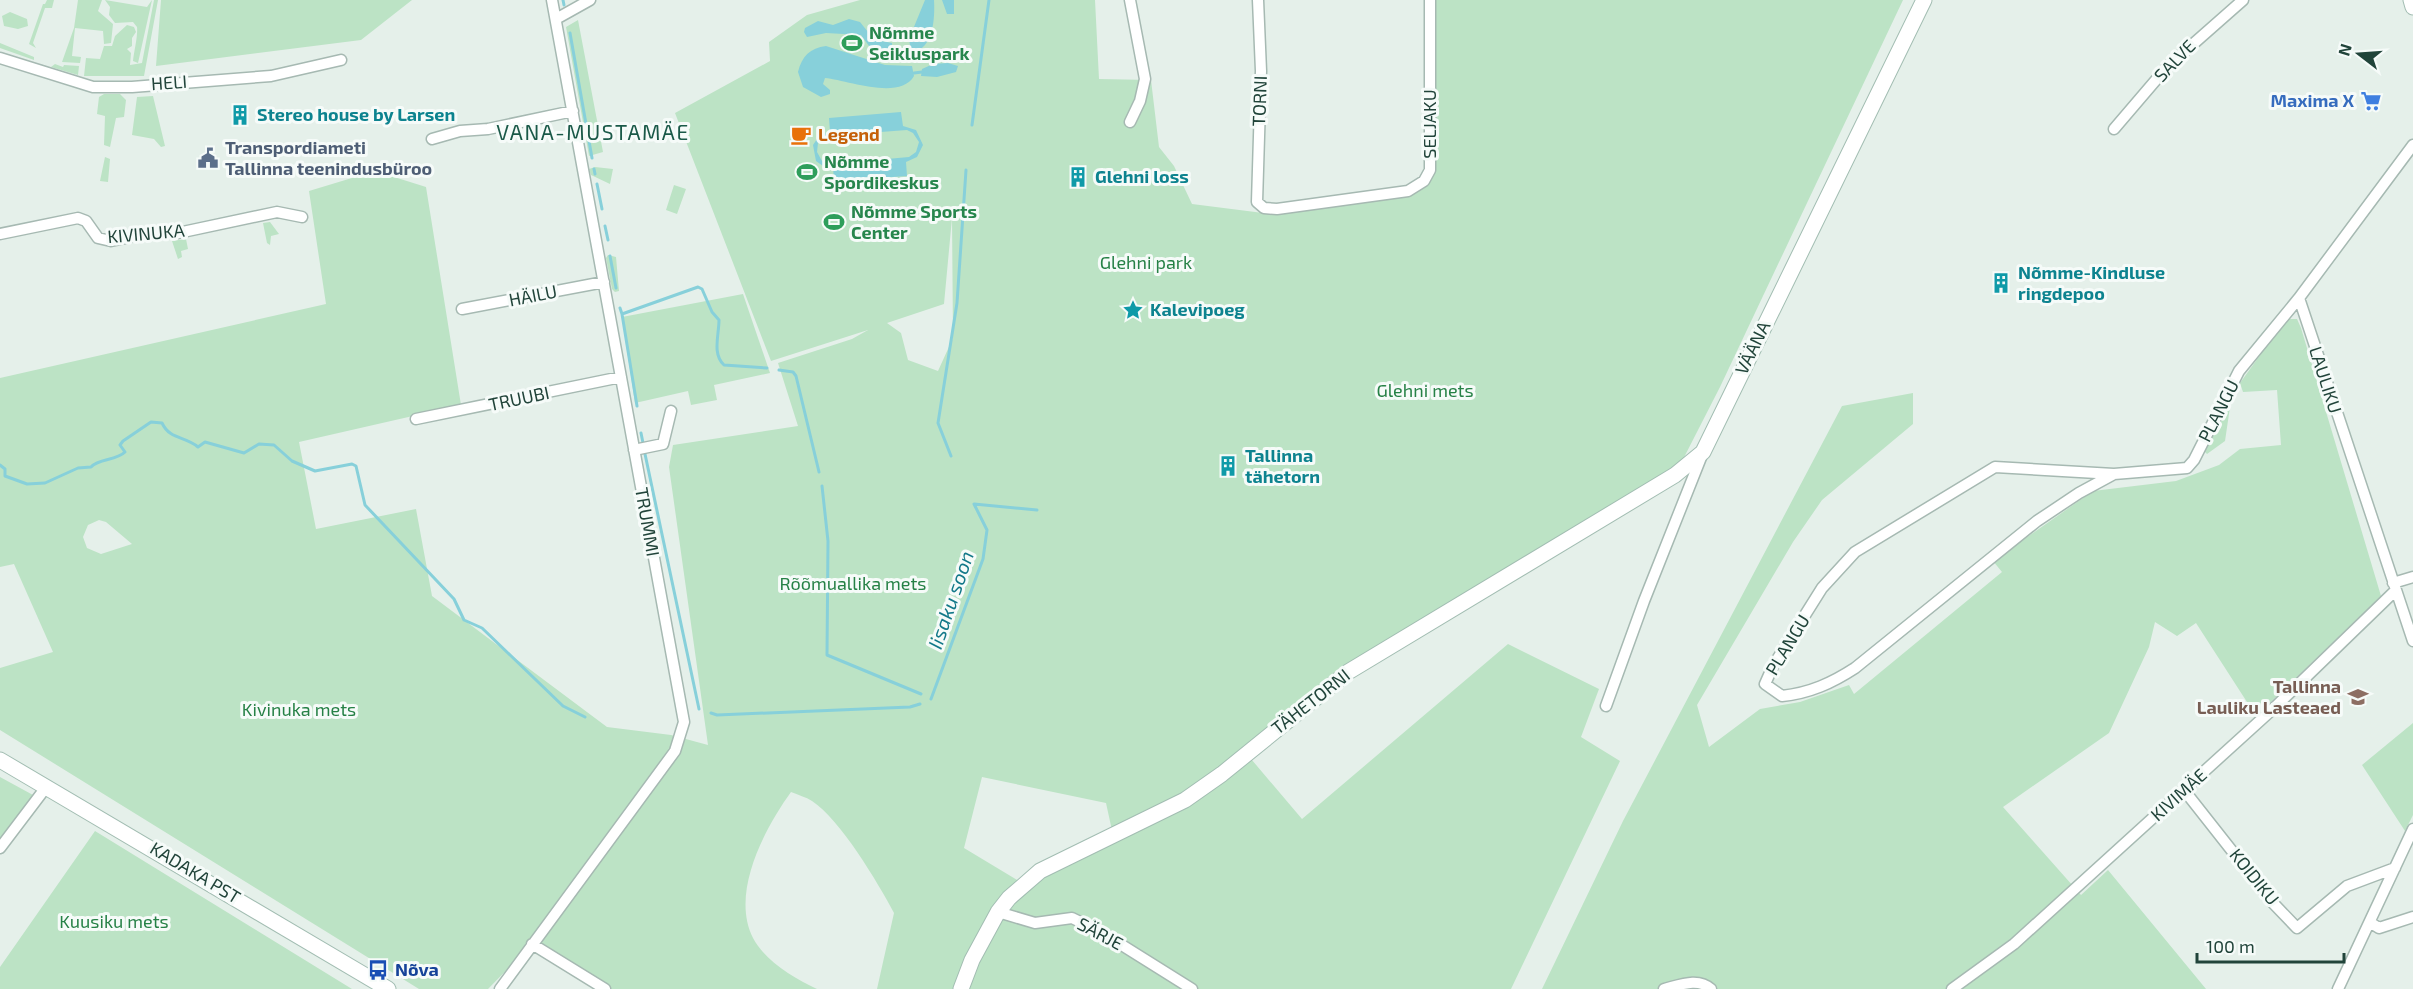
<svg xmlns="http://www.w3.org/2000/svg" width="2413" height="989" viewBox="0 0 2413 989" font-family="'Exo 2',sans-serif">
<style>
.green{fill:#bce3c5;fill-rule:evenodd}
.water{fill:#87d0da;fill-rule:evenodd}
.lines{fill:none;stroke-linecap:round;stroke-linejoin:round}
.stream{stroke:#87d0da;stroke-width:3}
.street-casing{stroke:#a6b9b2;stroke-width:13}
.secondary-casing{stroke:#a2bdb2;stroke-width:17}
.street{stroke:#fff;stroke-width:10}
.secondary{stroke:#fff;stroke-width:15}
.labels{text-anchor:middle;stroke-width:6;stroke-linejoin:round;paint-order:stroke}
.leisure-label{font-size:18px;font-weight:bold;fill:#27864d;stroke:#f6fbf9;text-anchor:start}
.street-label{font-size:18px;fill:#21443a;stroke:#f6fbf9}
.shop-label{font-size:18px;font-weight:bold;fill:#366cbe;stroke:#f6fbf9;text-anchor:end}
.culture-label{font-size:18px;font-weight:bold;fill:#0d838f;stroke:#f6fbf9;text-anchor:start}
.food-label{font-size:18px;font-weight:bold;fill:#c56008;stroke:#f6fbf9;text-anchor:start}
.service-label{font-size:18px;font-weight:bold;fill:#4e5e75;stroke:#f6fbf9;text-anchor:start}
.park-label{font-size:18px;fill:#268146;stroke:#f6fbf9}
.education-label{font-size:18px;font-weight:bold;fill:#785e54;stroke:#f6fbf9;text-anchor:end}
.transit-label{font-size:18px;font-weight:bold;fill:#164399;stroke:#f6fbf9;text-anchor:start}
.water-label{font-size:20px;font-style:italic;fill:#137989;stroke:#f6fbf9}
.quarter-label{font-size:21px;letter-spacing:1.5px;fill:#1a5948;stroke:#f6fbf9}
</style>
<rect width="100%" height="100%" fill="#e5f0ea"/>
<!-- green -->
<path class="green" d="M47 0H54L52 8H45L33 43 36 48 29 44 43 4H45Z
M78 0H102L98 11 113 24 111 43 104 44 103 31 75 28 72 56 81 57 80 63 62 62 74 28Z
M105 0 147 7 152 0 138 63 133 61C134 51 138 36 137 27L133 22 115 23 109 15 110 7Z
M154 0H158L144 76H84L86 58 100 59 104 46H112L115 36 127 25 134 27 136 32 132 38V46L127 49 131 53 130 65 142 63Z
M161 0H412L361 40 156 66Z
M860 0H1095L1099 79 1151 80 1159 147 1174 166 1192 204 1271 214 1299 212 1301 207 1408 191 1424 181 1430 0H1903L1720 387 1675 475 1348 672 1246 753 1302 819 1508 644 1599 689 1581 737 1620 761 1511 989H877L894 913C878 883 840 819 812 801 806 797 798 795 791 792 765 828 730 893 753 938 765 961 794 978 817 989H605L532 944 488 989H419L0 730V668L53 652 14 564 0 567V378L326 304 309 191 375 171 426 187 461 405 299 442 316 529 416 509 432 596 607 727 671 735 708 745 669 467 673 445 798 426 778 363 852 339 868 330 771 361 675 113 770 61 769 42 807 15ZM952 218 953 338 938 371 908 360 901 333 887 323 944 304ZM99 520 106 522 132 544 101 554 87 548 83 537 88 525ZM982 777 1106 803 1113 835 1024 884 964 848Z
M10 12 27 19 28 26 18 29 4 26 2 16Z
M578 20 603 152 589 156 566 27Z
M0 43 34 57V60L0 48Z
M55 64 63 67 64 65 79 66 78 75 51 67Z
M104 94H120L126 100 124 117 116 118 110 147 104 145 105 116 97 114 99 97Z
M153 96 165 146 161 147 154 139 132 135 137 97Z
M105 157 110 159 108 182 100 181Z
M595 167 613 169 610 184 591 175 589 169Z
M674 185 686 189 677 214 666 210Z
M270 222 279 234 271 236 270 245 267 243 263 223Z
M186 239 188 249 181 251 182 257 178 259 172 241Z
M608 255 616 257 619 291 615 292 612 289 606 258Z
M743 294 770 373 714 385 717 400 691 405 688 391 635 403 622 317Z
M2286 319H2297L2301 328 2381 596 2256 716 2196 623 2177 636 2155 622 2149 647 2109 733 2003 807 2081 895 2108 870 2206 989H1542L1623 821 1842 406 1913 393V424L1822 500 1793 542 1697 705 1709 747 1760 709 1800 702 1849 685 1854 694 2002 572 1993 561 2093 491 2176 481 2219 465 2240 449 2281 445 2277 390 2243 392 2240 383Z
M2228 405 2230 407 2225 441 2207 454 2203 450Z
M2413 723V815L2405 831 2362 765Z
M0 777 33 795 0 841Z
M95 831 352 989H0V967Z"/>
<!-- water -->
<path class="water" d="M925 0H934C935 16 934 52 911 51L909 39Z
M942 0H954V14H947Z
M849 19 860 22 868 32 881 35 882 41 892 43V47L886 51 872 50 861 35 826 33 807 37 804 32 805 28 818 21 833 25Z
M826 46 885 65 912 66 914 76C900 101 847 80 825 78L823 84 830 90V94L821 97 803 87 798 72C802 56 810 48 826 46Z
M948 63 958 66 956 72 937 77 921 76 922 69 933 64Z
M901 112 903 126 916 130 923 145 917 157 906 162 907 176 834 181 833 167 823 166 816 161 813 145 819 136 830 132 829 118ZM907 130 913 133 919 142 916 152 909 157 831 164 822 161 817 152 818 143 828 136Z"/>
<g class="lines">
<!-- stream -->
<path class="stream" d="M563 0 564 5
M570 33 592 158
M914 73 922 72
M972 125 989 0
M594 169 595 174
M597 184 602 209
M605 226 608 240
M610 256 616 288
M620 308 622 314 698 287 702 289 712 312 719 320C719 335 712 354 724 365L767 368
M622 314 637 406
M779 370 793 372 796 376 819 472
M641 433 643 443
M645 454 699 709
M951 456 938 423 957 303 966 170
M0 465 5 469V476L27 484 45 483 78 468 91 467C99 458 116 461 125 452L120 445 123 441 151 422 162 423C170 440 185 436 198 447L205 442 244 453 259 444 274 445 292 461 315 471 352 464 356 466 365 505 454 599 464 620 482 628 563 706 585 717
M822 486 828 541 827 655 921 694
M931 699 983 559 987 530 974 504 1037 510
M711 713 717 715 910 707 920 704"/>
<!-- street casing -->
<g class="street-casing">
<path id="street" d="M1258 0 1261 71 1257 202 1264 208 1277 209 1408 191 1424 181 1430 170V0
M556 19 590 0
M0 58 93 87H132L271 76 341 60
M1130 122 1140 101 1145 79 1130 0
M2114 129 2167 67 2243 0
M432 139 460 131 488 129 573 111
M2413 145 2299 298 2413 641
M0 234 78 218 86 221 98 238 111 241 145 234 178 233 277 212 302 217
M462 309 604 282
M416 419 621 377
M634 450 663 444 671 411
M2114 474 1995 467 1855 552 1822 588 1773 666 1765 684 1782 696C1810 693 1832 683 1855 668L2037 521 2079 493 2114 474 2187 468 2194 460 2239 371 2299 298
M2393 583 2413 577
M1606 706 1644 601 1702 455
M2184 790 2273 903 2297 928 2347 886 2395 868
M0 848 47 786
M998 912 1035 923 1072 918 1101 932 1192 989
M2371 923 2379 928 2413 917
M532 944 605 989
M500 989 675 751 684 722 552 0
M1664 989C1680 985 1698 977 1711 989
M1952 989 2014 944 2274 708 2396 590
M2338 989 2413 829"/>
</g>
<!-- secondary casing -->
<g class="secondary-casing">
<path id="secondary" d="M2411 0 2413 7
M0 760 388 989
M961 989 972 960 998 912 1009 898 1040 871 1185 800 1222 774 1348 672 1675 475 1703 452 1924 0"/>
</g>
<!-- street -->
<use href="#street" class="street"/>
<!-- secondary -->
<use href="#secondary" class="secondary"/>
</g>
<!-- icons -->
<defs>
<g id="stadium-bare" transform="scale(1.62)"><path d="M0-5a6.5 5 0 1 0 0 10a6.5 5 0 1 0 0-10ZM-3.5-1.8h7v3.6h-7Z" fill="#2e9e5b" stroke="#f6fbf9" stroke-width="2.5" paint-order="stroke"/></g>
<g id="supermarket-bare" transform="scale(1.62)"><path d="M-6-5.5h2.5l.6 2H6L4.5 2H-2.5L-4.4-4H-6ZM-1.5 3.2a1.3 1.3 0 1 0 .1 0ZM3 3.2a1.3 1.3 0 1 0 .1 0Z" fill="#3f7fe0" stroke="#f6fbf9" stroke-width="2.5" paint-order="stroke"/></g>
<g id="building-bare" transform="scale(1.62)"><path d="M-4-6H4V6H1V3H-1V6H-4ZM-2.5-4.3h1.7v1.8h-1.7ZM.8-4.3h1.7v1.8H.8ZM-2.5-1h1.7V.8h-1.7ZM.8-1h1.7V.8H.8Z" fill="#0f9aa8" stroke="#f6fbf9" stroke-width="2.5" paint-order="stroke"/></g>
<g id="cafe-bare" transform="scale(1.62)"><path d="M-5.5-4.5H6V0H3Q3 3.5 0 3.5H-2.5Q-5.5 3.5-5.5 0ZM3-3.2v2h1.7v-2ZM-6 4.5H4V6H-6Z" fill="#e8710a" stroke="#f6fbf9" stroke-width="2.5" paint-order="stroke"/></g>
<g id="civic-bare" transform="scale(1.62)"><path d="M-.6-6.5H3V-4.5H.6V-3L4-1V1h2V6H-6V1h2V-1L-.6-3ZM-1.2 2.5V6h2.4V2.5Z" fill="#5c6f8a" stroke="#f6fbf9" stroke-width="2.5" paint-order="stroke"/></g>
<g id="sight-bare" transform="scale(1.62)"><path d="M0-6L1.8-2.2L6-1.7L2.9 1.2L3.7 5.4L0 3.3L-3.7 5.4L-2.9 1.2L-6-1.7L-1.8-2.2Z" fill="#0f9aa8" stroke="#f6fbf9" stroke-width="2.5" paint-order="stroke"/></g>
<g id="school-bare" transform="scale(1.62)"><path d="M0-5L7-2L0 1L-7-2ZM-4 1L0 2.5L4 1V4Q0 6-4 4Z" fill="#8d6e63" stroke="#f6fbf9" stroke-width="2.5" paint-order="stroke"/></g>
<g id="bus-bare" transform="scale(1.62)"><path d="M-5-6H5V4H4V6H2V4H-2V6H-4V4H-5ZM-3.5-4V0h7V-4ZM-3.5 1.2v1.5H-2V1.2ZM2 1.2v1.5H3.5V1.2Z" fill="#1a4fb4" stroke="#f6fbf9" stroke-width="2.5" paint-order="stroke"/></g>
</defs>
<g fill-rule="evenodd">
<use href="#stadium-bare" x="852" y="43"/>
<use href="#supermarket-bare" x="2371" y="101"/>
<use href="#building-bare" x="240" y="115"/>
<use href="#cafe-bare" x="801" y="135"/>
<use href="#civic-bare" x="208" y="158"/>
<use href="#stadium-bare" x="807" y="172"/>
<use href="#building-bare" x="1078" y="177"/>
<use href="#stadium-bare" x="834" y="222"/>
<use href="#building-bare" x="2001" y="283"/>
<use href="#sight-bare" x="1133" y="310"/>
<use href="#building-bare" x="1228" y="466"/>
<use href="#school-bare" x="2358" y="697"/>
<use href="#bus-bare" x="378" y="970"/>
</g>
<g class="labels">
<!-- leisure labels -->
<g class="leisure-label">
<text x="869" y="39">Nõmme<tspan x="869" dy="21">Seikluspark</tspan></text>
<text x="824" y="168">Nõmme<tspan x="824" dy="21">Spordikeskus</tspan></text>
<text x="851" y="218">Nõmme Sports<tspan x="851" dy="21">Center</tspan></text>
</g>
<!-- street labels -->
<g class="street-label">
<text transform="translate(2175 61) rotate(-46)" y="6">SALVE</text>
<text transform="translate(169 83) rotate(-4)" y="6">HELI</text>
<text transform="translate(1260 101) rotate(-88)" y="6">TORNI</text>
<text transform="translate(1430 124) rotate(-90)" y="6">SELJAKU</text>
<text transform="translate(146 234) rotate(-5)" y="6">KIVINUKA</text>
<text transform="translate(533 296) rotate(-11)" y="6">HÄILU</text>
<text transform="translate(1753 348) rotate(-64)" y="6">VÄÄNA</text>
<text transform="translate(2325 380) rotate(72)" y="6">LAULIKU</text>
<text transform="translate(519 399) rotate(-12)" y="6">TRUUBI</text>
<text transform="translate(2219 411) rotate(-63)" y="6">PLANGU</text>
<text transform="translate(647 522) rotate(80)" y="6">TRUMMI</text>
<text transform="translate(1788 645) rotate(-59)" y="6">PLANGU</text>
<text transform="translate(1311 702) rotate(-38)" y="6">TÄHETORNI</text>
<text transform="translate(2179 795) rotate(-42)" y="6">KIVIMÄE</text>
<text transform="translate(195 873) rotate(31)" y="6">KADAKA PST</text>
<text transform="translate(2254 877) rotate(51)" y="6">KOIDIKU</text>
<text transform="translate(1100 934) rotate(28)" y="6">SÄRJE</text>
</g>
<!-- shop labels -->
<g class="shop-label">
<text x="2354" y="107">Maxima X</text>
</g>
<!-- culture labels -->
<g class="culture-label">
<text x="257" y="121">Stereo house by Larsen</text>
<text x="1095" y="183">Glehni loss</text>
<text x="2018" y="279">Nõmme-Kindluse<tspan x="2018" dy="21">ringdepoo</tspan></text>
<text x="1150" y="316">Kalevipoeg</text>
<text x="1245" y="462">Tallinna<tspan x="1245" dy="21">tähetorn</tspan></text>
</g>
<!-- food labels -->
<g class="food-label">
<text x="818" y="141">Legend</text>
</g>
<!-- service labels -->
<g class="service-label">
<text x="225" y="154">Transpordiameti<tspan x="225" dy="21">Tallinna teenindusbüroo</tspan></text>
</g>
<!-- park labels -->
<g class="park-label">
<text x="1146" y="269">Glehni park</text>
<text x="1425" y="397">Glehni mets</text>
<text x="853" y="590">Rõõmuallika mets</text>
<text x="299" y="716">Kivinuka mets</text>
<text x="114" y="928">Kuusiku mets</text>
</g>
<!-- education labels -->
<g class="education-label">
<text x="2341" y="693">Tallinna<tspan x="2341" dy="21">Lauliku Lasteaed</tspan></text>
</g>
<!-- transit labels -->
<g class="transit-label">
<text x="395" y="976">Nõva</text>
</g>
<!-- water labels -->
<g class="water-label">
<text transform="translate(951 600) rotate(-71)" y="7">Iisaku soon</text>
</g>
<!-- quarter labels -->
<g class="quarter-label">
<text x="593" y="140">VANA-MUSTAMÄE</text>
</g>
</g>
<!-- north arrow -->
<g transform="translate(2359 54) rotate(287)" stroke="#f6fbf9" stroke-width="4.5" paint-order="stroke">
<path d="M0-4.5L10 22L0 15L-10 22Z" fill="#21443a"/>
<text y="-9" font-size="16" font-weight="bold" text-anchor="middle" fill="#21443a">N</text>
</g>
<!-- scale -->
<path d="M2197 953v9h147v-9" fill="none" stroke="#21443a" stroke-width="3"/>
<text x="2206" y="953" font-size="18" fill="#21443a" stroke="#f6fbf9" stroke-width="4.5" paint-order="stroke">100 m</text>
</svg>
